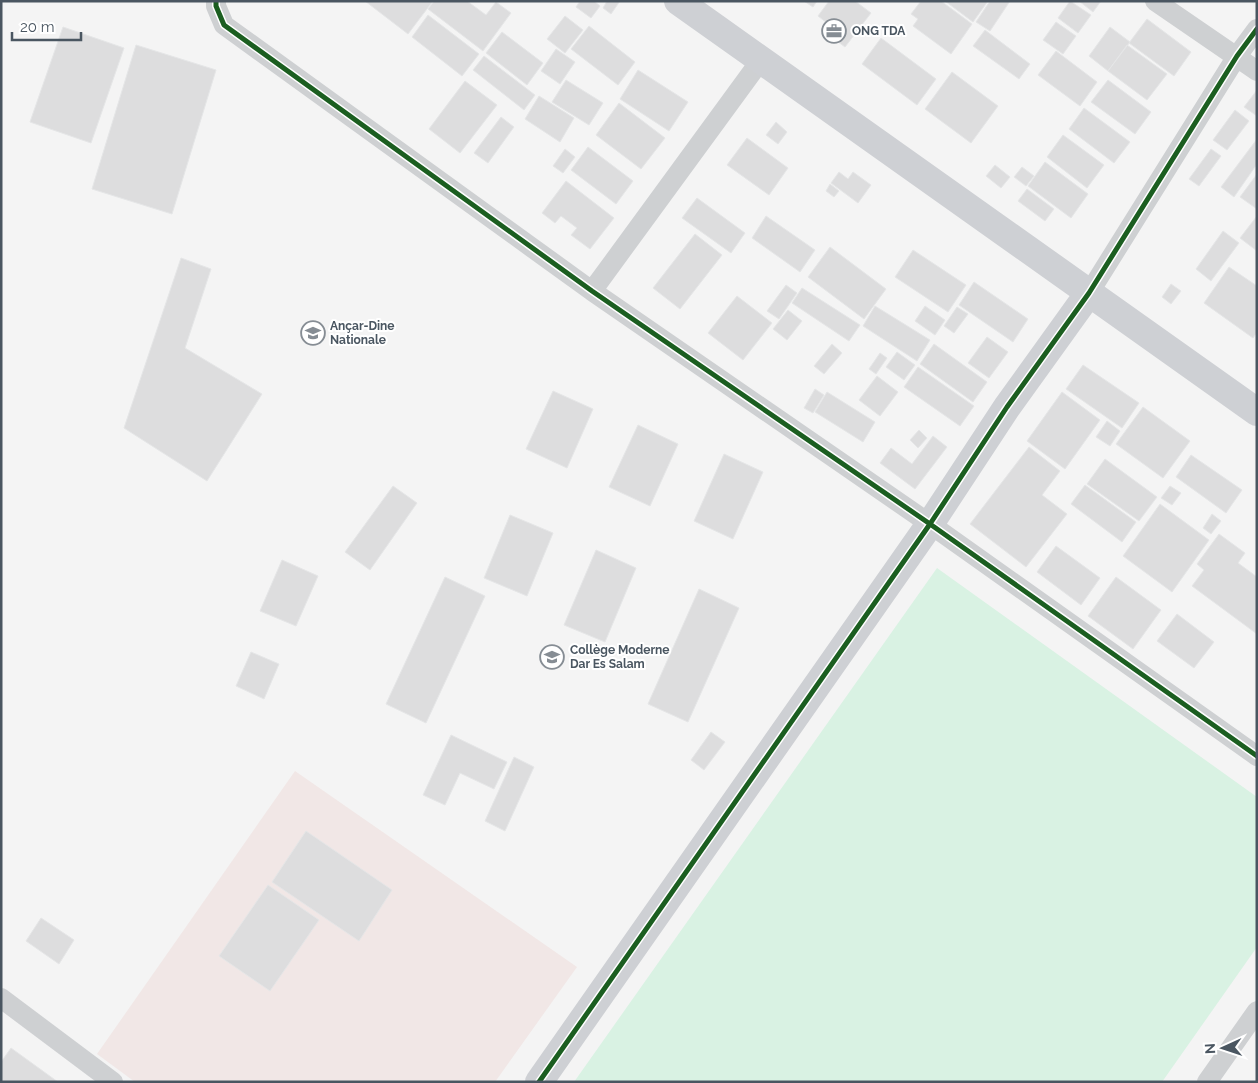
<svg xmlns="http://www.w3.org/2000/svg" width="1258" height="1083" viewBox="0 0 1258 1083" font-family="Raleway,sans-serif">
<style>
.medical{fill:#f1e7e6}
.green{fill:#d9f2e3}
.building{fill:#ddddde;stroke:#e5e6e7}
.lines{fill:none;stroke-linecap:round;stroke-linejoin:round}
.street{stroke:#ced0d2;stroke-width:20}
.secondary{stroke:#ced0d4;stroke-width:28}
.cycleway-casing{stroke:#fff;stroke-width:8}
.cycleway{stroke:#1b5e20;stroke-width:5}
.labels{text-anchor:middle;stroke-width:4;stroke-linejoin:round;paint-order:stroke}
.poi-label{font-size:12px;font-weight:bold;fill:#4a5661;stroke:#fff;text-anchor:start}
</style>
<rect width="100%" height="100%" fill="#f4f4f4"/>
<!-- medical -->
<path class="medical" d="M295 771 577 967 495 1082H135L97 1054Z"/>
<!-- green -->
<path class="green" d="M937 568 1257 797V947L1162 1082H574Z"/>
<!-- building -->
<path class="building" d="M365 1H433L408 34Z
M434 1H467L486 15 496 2 511 13 483 51 428 9Z
M580 1H594L600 6 591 18 576 7Z
M607 1H620L611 14 603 8Z
M804 1H817L813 7Z
M829 1H855L871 13 845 47 822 30 827 23 818 16Z
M921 1H941L972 24 951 54 913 26 918 19 911 14Z
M945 1H988L973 22Z
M990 1H1010L990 31 976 22Z
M1070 1 1091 15 1078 33 1058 18Z
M1079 1H1101L1093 12Z
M428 15 479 54 462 76 412 37Z
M565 16 583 30 565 53 547 39Z
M1147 19 1191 52 1174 76 1129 43Z
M1056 22 1076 36 1063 54 1043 40Z
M589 26 635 62 618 85 571 49Z
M63 27 124 48 91 143 30 122Z
M1110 27 1130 42 1108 71 1089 56Z
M985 30 1030 64 1019 79 973 46Z
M502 32 543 63 527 85 486 53Z
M881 38 936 79 917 105 862 64Z
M136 45 216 70 172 214 92 189Z
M1127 45 1167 74 1147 100 1108 71Z
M556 49 575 62 560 84 541 71Z
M1056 51 1097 82 1080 106 1038 75Z
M484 56 535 95 524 110 473 70Z
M638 70 688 102 669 131 620 99Z
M952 72 998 106 971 143 925 109Z
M566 80 603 103 589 125 552 102Z
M1108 80 1151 112 1135 134 1091 102Z
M465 81 497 105 460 153 429 129Z
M1257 90V116L1244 107Z
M539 96 574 118 560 142 525 119Z
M619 103 665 138 641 169 596 135Z
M1084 108 1130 142 1114 163 1069 129Z
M1235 110 1249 121 1227 150 1213 140Z
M501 117 514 127 488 163 474 153Z
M776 122 787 132 778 144 766 135Z
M1063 135 1104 165 1087 188 1047 157Z
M747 138 788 168 769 195 727 165Z
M1257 139V164L1234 197 1221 187Z
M588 147 633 181 616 204 571 170Z
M565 149 575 157 563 173 553 166Z
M1211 149 1221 156 1199 186 1189 179Z
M1045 162 1088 194 1071 218 1028 186Z
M995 165 1010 177 1001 188 986 176Z
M1022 167 1034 176 1026 186 1014 177Z
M839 172 848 179 853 172 871 185 858 203 831 183Z
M1257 174V209L1240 197Z
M566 181 614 218 590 249 571 235 577 228 561 216 555 223 542 213Z
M830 184 839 191 834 197 826 191Z
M1027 189 1054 209 1045 221 1018 201Z
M697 198 745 233 731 253 682 218Z
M766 216 815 250 800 272 752 238Z
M1257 216V251L1240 238Z
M1223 231 1239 243 1211 281 1196 269Z
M695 234 722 255 680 309 653 288Z
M830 247 886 289 864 319 808 277Z
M913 250 966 285 948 312 895 277Z
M181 258 211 269 185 348 262 394 207 481 124 428Z
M1229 267 1257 286V332L1253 338 1204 303Z
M974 282 1028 319 1013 342 959 305Z
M1171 284 1181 291 1171 304 1162 297Z
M786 285 797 293 779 319 767 311Z
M802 288 860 325 849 341 792 303Z
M737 296 772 323 743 360 708 333Z
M875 306 930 340 917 361 863 326Z
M925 306 945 320 935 335 915 321Z
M957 307 968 314 954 333 944 326Z
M788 310 802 321 787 340 773 329Z
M987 337 1008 352 989 378 968 363Z
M832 344 842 353 824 374 814 366Z
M934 344 987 382 973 402 920 364Z
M897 352 915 365 904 380 886 367Z
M880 353 887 358 876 374 869 369Z
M1083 365 1139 403 1122 428 1066 389Z
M918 367 974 406 960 426 904 387Z
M877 376 898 392 880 416 859 400Z
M815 389 824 395 813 413 804 408Z
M553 391 593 409 567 468 526 449Z
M827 392 875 422 863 442 815 412Z
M1062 392 1100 420 1065 469 1027 441Z
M1143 407 1190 441 1163 478 1116 444Z
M1107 421 1120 431 1110 446 1096 437Z
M638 425 678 444 650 506 609 487Z
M919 430 927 438 918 448 910 440Z
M933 436 947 447 915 489 880 463 891 448 912 464Z
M1029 447 1060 471 1042 495 1067 514 1026 567 970 524Z
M724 454 763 472 733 539 694 521Z
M1191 455 1242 490 1226 513 1176 477Z
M1105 459 1157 497 1139 521 1087 484Z
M1085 485 1136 522 1122 542 1071 504Z
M393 486 417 503 370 570 345 552Z
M1170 486 1181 493 1172 505 1161 498Z
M1160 504 1209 540 1172 592 1123 556Z
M1212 514 1221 521 1211 534 1203 528Z
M510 515 553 533 527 596 484 578Z
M1219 534 1245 553 1238 563 1257 577V634L1192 586 1204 570 1197 564Z
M1056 546 1100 578 1081 605 1037 572Z
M596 550 636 568 605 642 564 625Z
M282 560 318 576 296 626 260 611Z
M445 577 485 596 426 723 386 704Z
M1116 577 1161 610 1133 649 1088 616Z
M699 589 739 608 688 722 648 704Z
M1177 614 1214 642 1194 668 1157 641Z
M251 652 279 664 264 699 236 686Z
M711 732 725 742 704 770 691 760Z
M451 735 507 762 494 789 460 773 445 805 423 795Z
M514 757 534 767 505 831 485 821Z
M306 831 392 890 359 941 272 882Z
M268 885 319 920 270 991 219 956Z
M41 918 74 940 59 964 26 941Z
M11 1048 58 1082H1V1062Z"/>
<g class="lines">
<!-- street -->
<path class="street" d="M216 1V6L224 25 592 291 930 524 1257 756
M1155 1 1257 71
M592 291 761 60
M1089 293 1237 56 1257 29
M1 998 113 1082
M1207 1082 1257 1011"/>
<!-- secondary -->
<path class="secondary" d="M678 1 1257 412
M539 1082 930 524 1007 407 1089 293"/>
<!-- cycleway casing -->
<g class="cycleway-casing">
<path id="cycleway" d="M216 1V6L224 25 592 291 930 524 1257 756
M539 1082 930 524 1007 407 1089 293 1237 56 1257 29"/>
</g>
<!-- cycleway -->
<use href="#cycleway" class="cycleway"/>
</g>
<!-- icons -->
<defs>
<g id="office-ring" transform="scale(1.25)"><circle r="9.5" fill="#fff" stroke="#868d94" stroke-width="1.5"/><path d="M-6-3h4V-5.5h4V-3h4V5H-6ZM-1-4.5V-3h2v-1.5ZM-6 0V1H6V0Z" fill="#868d94"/></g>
<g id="school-ring" transform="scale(1.25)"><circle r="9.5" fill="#fff" stroke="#868d94" stroke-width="1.5"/><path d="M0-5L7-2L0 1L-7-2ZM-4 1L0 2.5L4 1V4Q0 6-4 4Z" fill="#868d94"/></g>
</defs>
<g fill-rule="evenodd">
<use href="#office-ring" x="834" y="31"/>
<use href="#school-ring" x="313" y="333"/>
<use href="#school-ring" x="552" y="657"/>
</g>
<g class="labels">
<!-- poi labels -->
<g class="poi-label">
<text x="852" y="35">ONG TDA</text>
<text x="330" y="330">Ançar-Dine<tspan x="330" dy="14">Nationale</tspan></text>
<text x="570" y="654">Collège Moderne<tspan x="570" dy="14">Dar Es Salam</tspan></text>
</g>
</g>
<!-- border -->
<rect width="1258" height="1083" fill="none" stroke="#4a5661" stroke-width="5"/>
<!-- north arrow -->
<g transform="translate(1223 1048) rotate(267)" stroke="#ffffff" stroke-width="4" paint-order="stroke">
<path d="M0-4L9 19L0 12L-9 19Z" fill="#4a5661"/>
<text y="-8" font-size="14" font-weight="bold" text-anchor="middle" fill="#4a5661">N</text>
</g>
<!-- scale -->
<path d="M12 32v8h69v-8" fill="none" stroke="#4a5661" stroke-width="2.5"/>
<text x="20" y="32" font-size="15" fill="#4a5661" stroke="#ffffff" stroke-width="4" paint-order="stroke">20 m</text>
</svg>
